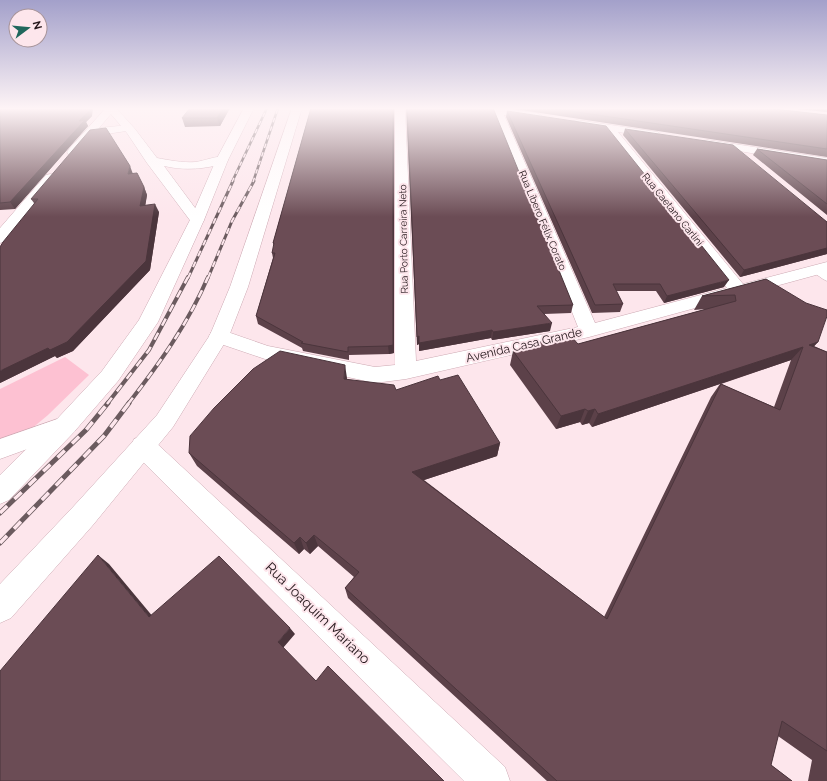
<svg xmlns="http://www.w3.org/2000/svg" width="827" height="781" viewBox="0 0 827 781" font-family="Raleway,sans-serif">
<style>
.green{fill:#fdc1d2}
.lines{fill:none;stroke-linecap:round;stroke-linejoin:round}
.lane-casing{stroke:#cda9b3;stroke-width:1}
.street-casing{stroke:#cda9b3;stroke-width:1}
.secondary-casing{stroke:#cda9b3;stroke-width:1}
.primary-casing{stroke:#cda9b3;stroke-width:1}
.lane{fill:#fff;fill-rule:evenodd}
.street{fill:#fff;fill-rule:evenodd}
.secondary{fill:#fff;fill-rule:evenodd}
.primary{fill:#fff;fill-rule:evenodd}
.rail-far3-casing{stroke:#6b5b5f;stroke-width:2.5}
.rail-far2-casing{stroke:#6b5b5f;stroke-width:3}
.rail-far1-casing{stroke:#6b5b5f;stroke-width:4}
.rail-casing{stroke:#6b5b5f;stroke-width:5}
.rail-far3{stroke:#fde6ec;stroke-width:1.5;stroke-dasharray:4.5;stroke-linecap:butt}
.rail-far2{stroke:#fde6ec;stroke-width:2;stroke-dasharray:6;stroke-linecap:butt}
.rail-far1{stroke:#fde6ec;stroke-width:2.5;stroke-dasharray:8;stroke-linecap:butt}
.rail{stroke:#fde6ec;stroke-width:3.5;stroke-dasharray:10;stroke-linecap:butt}
.wall{fill:#5c4149;fill-rule:evenodd}
.shaded-wall{fill:#4b353c}
.building{fill:#6b4c55;stroke:#4b353c}
.labels{text-anchor:middle;stroke-width:4;stroke-linejoin:round;paint-order:stroke}
.far-street-label{font-size:10px;fill:#25181c;stroke:#fde6ec}
.street-label{font-size:12px;fill:#25181c;stroke:#fde6ec}
.near-street-label{font-size:14px;fill:#25181c;stroke:#fde6ec}
</style>
<rect width="100%" height="100%" fill="#fde6ec"/>
<!-- green -->
<path class="green" d="M65 357 89 375 48 415 24 435 0 443V389Z"/>
<g class="lines">
<!-- lane casing -->
<g class="lane-casing">
<path id="lane" d="M816 267 827 272V281L823 279 810 270 812 268Z"/>
</g>
<!-- street casing -->
<g class="street-casing">
<path id="street" d="M106 108H116L99 128 129 125 134 128 133 130 93 136 77 155H69L67 152 69 149Z
M395 108H405L416 361 578 327 493 113 475 110 474 108H500L537 113 542 116 537 119 504 115 595 323 727 288 605 130 573 125 572 123 573 121 577 120 658 132 660 134 658 136 654 137 618 132 743 284 827 262V272L589 337 406 379 375 383 265 359 212 341 209 336 212 331 219 329 268 346 375 367 395 365Z
M708 140 827 158V166L704 145 702 143 704 141Z
M51 174 56 175 58 178 56 181 6 241 0 243V228L46 175Z
M66 416 74 418 78 425 74 432 0 459V439Z
M143 436 152 439 505 767 510 781H464L134 453 131 446 134 439Z"/>
</g>
<!-- secondary casing -->
<g class="secondary-casing">
<path id="secondary" d="M106 108H116L135 129 157 158C169 160 182 163 195 162 205 161 217 155 226 157L228 160 226 163C205 169 186 171 164 166L204 220 202 223 197 224 192 223 147 163 127 133Z"/>
</g>
<!-- primary casing -->
<g class="primary-casing">
<path id="primary" d="M244 108H254L228 160 204 220 158 322 118 381 74 432 9 500 0 504V475L58 418 102 371 139 320 190 220 216 160Z
M292 108H302L248 287 229 336 173 427 93 525 11 618 0 623V584L73 507 157 415 210 335 230 287Z"/>
</g>
<!-- lane -->
<use href="#lane" class="lane"/>
<!-- street -->
<use href="#street" class="street"/>
<!-- secondary -->
<use href="#secondary" class="secondary"/>
<!-- primary -->
<use href="#primary" class="primary"/>
<!-- rail-far3 casing -->
<g class="rail-far3-casing">
<path id="rail-far3" d="M232 182 267 108
M253 182 278 108"/>
</g>
<!-- rail-far2 casing -->
<g class="rail-far2-casing">
<path id="rail-far2" d="M188 278 233 181
M208 278 232 221 254 181"/>
</g>
<!-- rail-far1 casing -->
<g class="rail-far1-casing">
<path id="rail-far1" d="M107 404 149 350 188 277
M128 404C159 364 188 324 208 277"/>
</g>
<!-- rail casing -->
<g class="rail-casing">
<path id="rail" d="M0 513 86 430 108 403
M0 543 104 436 129 403"/>
</g>
<!-- rail-far3 -->
<use href="#rail-far3" class="rail-far3"/>
<!-- rail-far2 -->
<use href="#rail-far2" class="rail-far2"/>
<!-- rail-far1 -->
<use href="#rail-far1" class="rail-far1"/>
<!-- rail -->
<use href="#rail" class="rail"/>
</g>
<!-- wall -->
<path class="wall" d="M0 108 92 116 86 122 88 126 15 209 0 210Z
M230 108 220 126 185 127 182 118Z
M311 108H394V353L389 354 349 355V360L303 351 302 348 258 324 256 316 273 258 272 253 274 246 273 243Z
M406 108H490L573 305 571 313 544 314 550 331 492 340 491 338 419 351V344L417 345Z
M508 108H765L827 115V157Z
M785 108H827V112Z
M507 111 724 287 664 303 656 291H616L623 304 620 312 592 313 506 117Z
M625 129 827 222V254L740 277 623 135Z
M757 149 827 160V215L753 155Z
M133 174 144 187 147 195 145 205 159 212 150 270 73 351 57 358 55 356 0 383 34 203 31 199Z
M766 279 818 342 814 346 827 352V781H808L812 760 778 736 771 765 792 781H547L348 598 345 588 354 577 318 546 310 554 304 549 299 554 197 466 189 453 396 390 440 380 500 443 497 456 424 480 604 617 711 397 720 384 592 427 589 423 582 425 580 422 556 429 510 365 513 351 578 344 706 309 694 310 702 296ZM791 360 774 407 721 384Z"/>
<!-- shaded-wall -->
<path class="shaded-wall" d="M90 108H93L92 116 86 122 88 126 15 209 10 202Z
M223 108H230L220 126 217 118Z
M393 108 394 353 389 354 388 346Z
M130 166 133 174H128Z
M144 187 147 195 144 214 140 206Z
M155 204 159 212 150 270 73 351 57 358 50 350Z
M827 248V254L740 277 744 270Z
M729 280 724 287 664 303 667 296Z
M552 323 550 331 492 340 493 332Z
M492 330 491 338 419 351V343Z
M419 336V344L417 345V337Z
M818 342 806 355 809 345Z
M803 347 791 360 592 427 598 414Z
M48 348 55 356 0 383V371Z
M345 365 347 378 346 392 344 379Z
M585 409 580 422 556 429 561 416Z
M595 409 589 423 582 425 588 411Z
M500 443 497 456 412 484V472Z
M314 535 318 546 310 554 306 543Z
M300 537 304 549 299 554 294 543Z
M98 555 109 564 159 624 149 617Z
M290 628 295 634 283 648 278 642Z"/>
<!-- building -->
<path class="building" d="M0 108H90V110L79 121 85 120 10 202 0 203Z
M190 108H223L217 118H182Z
M311 108H393V345L388 346 348 347V352L301 343 303 342 256 316 275 253H272L274 243H273Z
M407 108H493L573 305 537 306 552 323 493 332 492 330 419 343V336L417 337Z
M550 108H765L827 115V149Z
M507 111 606 126 729 280 667 296 660 284H613L623 304 595 305Z
M106 128 130 166 128 174 137 173 144 187 140 206 155 204 146 261 67 342 50 350 48 348 0 371V247L3 242 38 199H31L90 130Z
M625 129 733 145 827 222V248L744 270Z
M757 149 827 160V204Z
M766 279 806 303 827 310V316L818 342 809 345 827 352V751L782 721 771 765 792 781H557L345 588 359 572 314 535 306 543 300 537 294 543 189 453 190 436 214 408 253 369 280 351 345 365 344 379 394 385 396 390 438 376 440 380 458 375 500 443 412 472 607 619 721 384 780 410 803 347 598 414 595 409 588 411 585 409 561 416 513 351 568 333 578 344 736 301 735 295 702 296Z
M98 555 149 617 219 556 290 628 278 642 316 681 328 666 444 781H0V671Z"/>
<!-- sky -->
<linearGradient id="sky" x2="0" y2="1"><stop stop-color="#a3a0ca"/><stop offset="0.5" stop-color="#fef4f6"/><stop offset="1" stop-color="#fef4f6" stop-opacity="0"/></linearGradient>
<rect width="827" height="217" fill="url(#sky)"/>
<g class="labels">
<!-- far-street labels -->
<g class="far-street-label">
<text transform="translate(673 209) rotate(51)" y="4">Rua Caetano Carlini</text>
<text transform="translate(543 220) rotate(67)" y="4">Rua Líbero Félix Corato</text>
<text transform="translate(403 239) rotate(-91)" y="4">Rua Porto Carreira Neto</text>
</g>
<!-- street labels -->
<g class="street-label">
<text transform="translate(524 345) rotate(-13)" y="4">Avenida Casa Grande</text>
</g>
<!-- near-street labels -->
<g class="near-street-label">
<text transform="translate(318 613) rotate(44)" y="5">Rua Joaquim Mariano</text>
</g>
</g>
<!-- north arrow -->
<g transform="translate(28 28) rotate(74)"><circle r="19" fill="#fde6ec" stroke="#a79499"/>
<path d="M0-3L7 15L0 10L-7 15Z" fill="#20675c"/>
<text y="-6" font-size="11" font-weight="bold" text-anchor="middle" fill="#25181c">N</text>
</g>
</svg>
